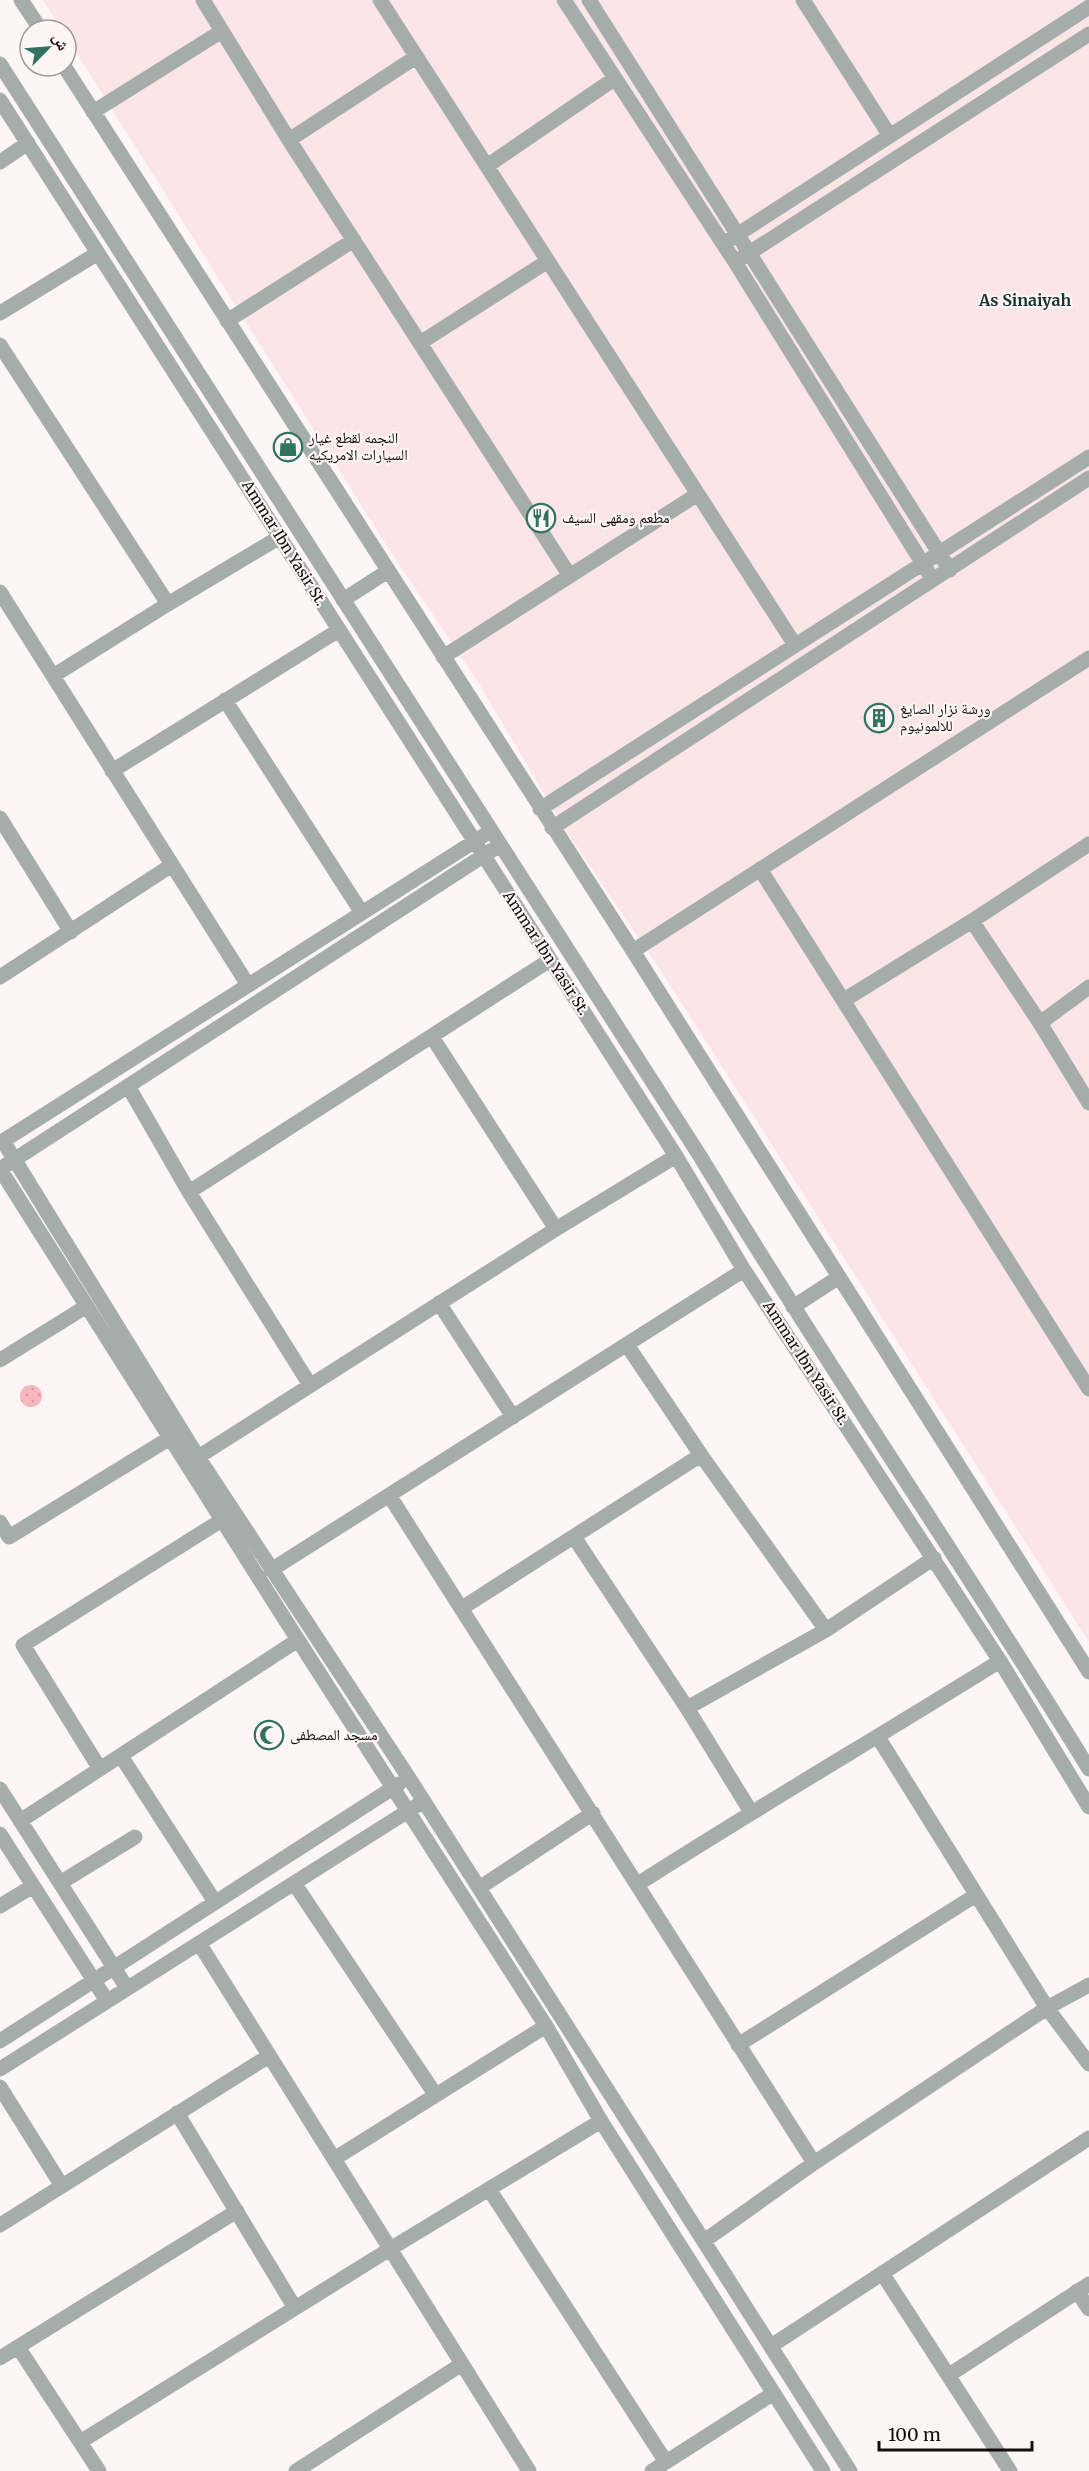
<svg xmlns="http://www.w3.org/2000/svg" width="1089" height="2471" viewBox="0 0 1089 2471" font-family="Merriweather,'Noto Naskh Arabic',serif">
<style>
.built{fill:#fce5e7}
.park{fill:url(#park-dots)}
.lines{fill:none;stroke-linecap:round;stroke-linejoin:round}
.minor{stroke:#a5adaa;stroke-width:15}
.labels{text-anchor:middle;stroke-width:4.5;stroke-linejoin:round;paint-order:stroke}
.poi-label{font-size:15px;fill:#140d0e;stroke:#fef6f6;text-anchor:start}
.street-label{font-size:15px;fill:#140d0e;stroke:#fef6f6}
.neighbourhood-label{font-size:16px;font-weight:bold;fill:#16352c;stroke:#fef6f6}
</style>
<defs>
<pattern id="park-dots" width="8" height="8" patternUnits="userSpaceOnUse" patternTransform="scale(1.5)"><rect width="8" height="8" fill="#f8b6be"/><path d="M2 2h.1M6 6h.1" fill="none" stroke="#d49ba2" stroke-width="1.8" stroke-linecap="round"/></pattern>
</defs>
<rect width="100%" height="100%" fill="#fef6f6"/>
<!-- built -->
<path class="built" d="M43 0H1089V1642L661 971 566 831 478 682 390 551 66 36V30H62Z"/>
<!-- park -->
<path class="park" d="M20 1396a11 11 0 1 1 22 0a11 11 0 1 1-22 0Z"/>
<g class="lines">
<!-- minor -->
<path class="minor" d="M21 0 41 30
M203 0 289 140 570 576
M380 0 795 645
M564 0 735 262 933 580
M589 0 950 570
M803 0 890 136
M0 64 700 1156C825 1363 962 1562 1089 1769
M64 66 633 951 1089 1672
M0 100 676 1156 744 1270 1000 1661 1089 1807
M93 112 222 31
M289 140 416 57
M0 162 28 143
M487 166 614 79
M729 240 1089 7
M740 259 1089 34
M0 313 98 253
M227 321 354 240
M420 343 548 261
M0 345 168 604 280 537
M0 592 248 985
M343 600 388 571
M443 657 698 494
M53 676 168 604
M225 700 362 913
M112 771 339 630
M540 809 1089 457
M0 818 71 932
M552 828 1089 478
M500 845 0 1169 298 1640 546 2026 601 2121 823 2471
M760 869 1089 1389
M972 921 1040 1023 1089 1103
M633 951 1089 658
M0 977 172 865
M844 1000 972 921 1089 844
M1040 1023 1089 987
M432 1037 556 1229
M128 1086 189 1192 310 1385
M3 1141 198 1457 409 1778 850 2471
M0 1143 483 836
M189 1192 550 960
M439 1303 513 1417
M793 1307 839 1277
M627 1345 701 1455 826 1630
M0 1360 87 1306
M198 1457 556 1229 676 1156
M389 1495 814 2163
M0 1522 9 1537 170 1438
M574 1537 687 1708 751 1812
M271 1570 744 1270
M462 1608 701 1455
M687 1708 826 1630 934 1558
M878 1737 1047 2008 1089 2064
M121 1756 215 1902
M100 1769 23 1645 222 1520
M0 1789 127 1988
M20 1821 298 1640
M0 1834 107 2001
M60 1883 135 1837
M294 1883 435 2094
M638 1884C758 1807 880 1736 1000 1661
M479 1888 593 1813
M0 1906 33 1886
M199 1943 529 2471
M0 2041 399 1784
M738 2045 976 1895
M0 2069 416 1806
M0 2087 62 2186
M177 2113 295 2308
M334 2159 546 2026
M489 2189 666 2462
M0 2225 269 2056
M704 2241 814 2163 1047 2008 1089 1985
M882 2273 1010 2471
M1077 2291 1089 2309
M771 2346 1089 2138
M18 2347 99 2471
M0 2358 237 2211
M949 2375 1089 2284
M80 2442 390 2249 601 2121
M296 2471 462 2364
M652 2471 774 2393"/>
</g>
<!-- icons -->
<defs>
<g id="shop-ring" transform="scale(1.5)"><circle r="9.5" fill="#fef6f6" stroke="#327261" stroke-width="1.5"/><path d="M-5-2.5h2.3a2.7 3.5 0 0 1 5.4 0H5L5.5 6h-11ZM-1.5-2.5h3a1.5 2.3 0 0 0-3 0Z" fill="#327261"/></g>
<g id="restaurant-ring" transform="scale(1.5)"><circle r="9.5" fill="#fef6f6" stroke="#327261" stroke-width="1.5"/><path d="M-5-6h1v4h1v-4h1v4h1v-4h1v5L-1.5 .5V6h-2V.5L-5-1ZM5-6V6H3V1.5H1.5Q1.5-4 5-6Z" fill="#327261"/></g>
<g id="building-ring" transform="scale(1.5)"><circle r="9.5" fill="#fef6f6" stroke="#327261" stroke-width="1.5"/><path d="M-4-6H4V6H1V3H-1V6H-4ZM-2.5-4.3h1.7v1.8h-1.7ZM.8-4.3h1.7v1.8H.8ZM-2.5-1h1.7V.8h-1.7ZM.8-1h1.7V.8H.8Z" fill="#327261"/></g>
<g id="mosque-ring" transform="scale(1.5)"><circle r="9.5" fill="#fef6f6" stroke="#327261" stroke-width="1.5"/><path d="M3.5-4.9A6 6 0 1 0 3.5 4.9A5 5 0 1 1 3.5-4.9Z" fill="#327261"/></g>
</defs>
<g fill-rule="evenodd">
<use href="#shop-ring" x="288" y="447"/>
<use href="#restaurant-ring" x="541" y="518"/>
<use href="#building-ring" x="879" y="718"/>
<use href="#mosque-ring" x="269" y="1735"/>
</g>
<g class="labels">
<!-- poi labels -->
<g class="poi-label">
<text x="309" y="443">النجمه لقطع غيار<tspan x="309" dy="17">السيارات الامريكيه</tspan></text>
<text x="562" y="523">مطعم ومقهى السيف</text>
<text x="900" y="714">ورشة نزار الصايغ<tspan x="900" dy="17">للالمونيوم</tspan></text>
<text x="290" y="1740">مسجد المصطفى</text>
</g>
<!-- street labels -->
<g class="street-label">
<text transform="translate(284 543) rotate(58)" y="5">Ammar Ibn Yasir St.</text>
<text transform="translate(546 953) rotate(57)" y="5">Ammar Ibn Yasir St.</text>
<text transform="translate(806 1363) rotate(57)" y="5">Ammar Ibn Yasir St.</text>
</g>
<!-- neighbourhood labels -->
<g class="neighbourhood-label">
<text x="1025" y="306">As Sinaiyah</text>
</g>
</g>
<!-- north arrow -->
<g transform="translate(48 48) rotate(65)"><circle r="28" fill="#fef6f6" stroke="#a09999" stroke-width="1.5"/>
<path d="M0-4.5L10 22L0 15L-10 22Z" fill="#327261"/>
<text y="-9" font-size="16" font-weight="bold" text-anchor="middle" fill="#140d0e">ش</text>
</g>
<!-- scale -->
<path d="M879 2441v9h153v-9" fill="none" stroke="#140d0e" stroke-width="3"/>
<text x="888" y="2441" font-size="18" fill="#140d0e" stroke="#fef6f6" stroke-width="4.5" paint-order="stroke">100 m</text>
</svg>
